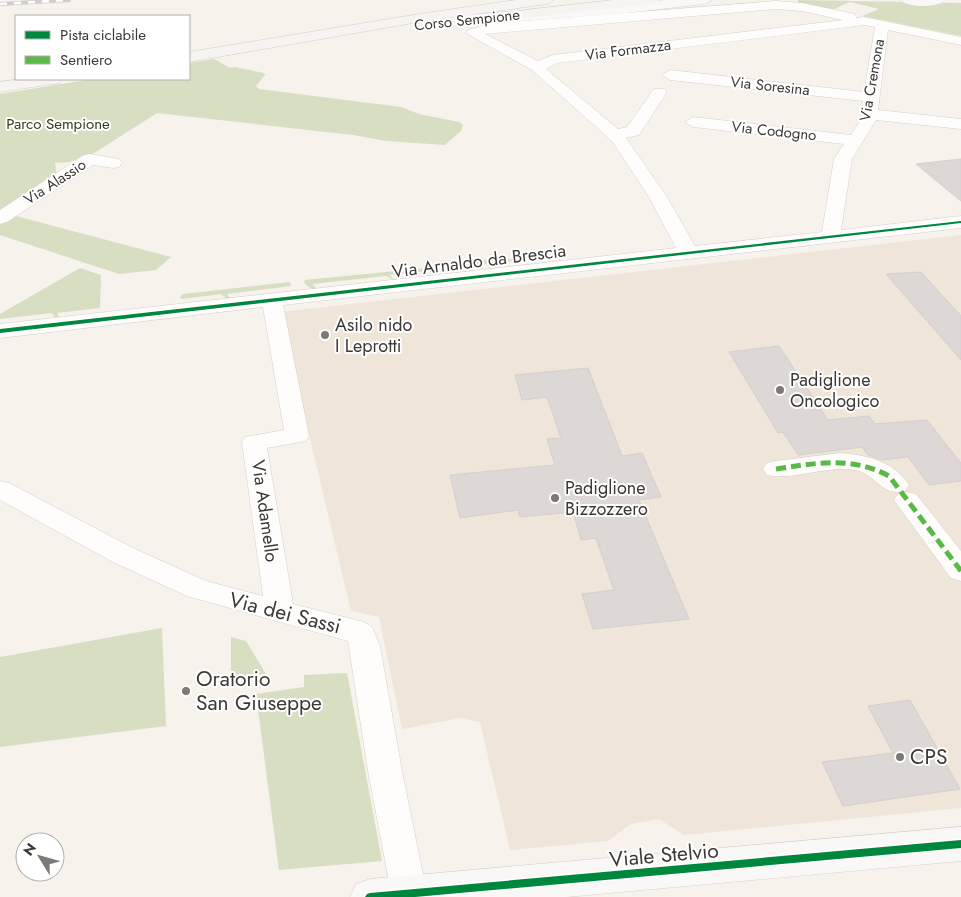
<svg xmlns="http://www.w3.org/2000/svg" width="961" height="897" viewBox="0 0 961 897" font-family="Jost,sans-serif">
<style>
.built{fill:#efe5d9}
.green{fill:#d8dec1}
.building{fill:#ddd8d5;stroke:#d4cfcc}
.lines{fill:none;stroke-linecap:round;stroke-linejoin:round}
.street-casing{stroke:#d4d0cb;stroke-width:1}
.secondary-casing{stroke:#d4d0cb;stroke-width:1}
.primary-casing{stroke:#d1cfcb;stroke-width:1}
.street{fill:#fefdfc;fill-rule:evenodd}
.secondary{fill:#faf8f6;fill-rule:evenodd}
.primary{fill:#f7f3f1;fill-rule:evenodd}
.rail-casing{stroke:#cfcecd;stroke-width:4}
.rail{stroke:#fff;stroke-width:2.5;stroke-dasharray:7;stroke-linecap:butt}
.quiet{stroke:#58b947;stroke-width:5;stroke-dasharray:10 5;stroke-linecap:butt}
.cycleway-casing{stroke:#fff;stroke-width:3}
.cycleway{fill:#00873e;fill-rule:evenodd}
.poi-dot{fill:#7d7974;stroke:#fff;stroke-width:2}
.labels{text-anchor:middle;stroke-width:4;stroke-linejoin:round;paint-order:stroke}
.far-street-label{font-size:15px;fill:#3c3834;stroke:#fff}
.far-park-label{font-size:15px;fill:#323d14;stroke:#fff}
.street-label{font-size:18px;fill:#3c3834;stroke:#fff}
.poi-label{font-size:18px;fill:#3c3834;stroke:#fff;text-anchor:start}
.near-street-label{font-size:21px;fill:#3c3834;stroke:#fff}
.near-poi-label{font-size:21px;fill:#3c3834;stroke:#fff;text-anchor:start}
</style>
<rect width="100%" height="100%" fill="#f7f2ec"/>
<!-- built -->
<path class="built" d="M961 235V808L684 835 659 819 631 824 608 841 510 850 480 722 461 718 402 729 379 617 351 611 280 312Z"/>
<!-- green -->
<path class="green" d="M798 0 961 3V36L862 16 879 9 850 2 832 10 798 4Z
M214 59 230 68 235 67 264 73 265 75 256 86 259 89 401 107 419 114 459 122 463 125 461 131 445 145 386 141 353 135 157 113 91 155 69 162 55 163 57 174 0 211V94L92 79H189V63Z
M12 215 171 257 156 270 119 274 0 235V223Z
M500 258 521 260 469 266 474 271 470 272 464 267 448 269 445 266Z
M80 268 101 275 100 308 57 313 60 318 56 319 52 313 0 319V314Z
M427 268 429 271 389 275 395 280 386 276 312 284 317 289 313 290 305 284 304 280Z
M290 282 291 286 227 294 231 299H227L221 294 182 299 180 297 183 294Z
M162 628 166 726 0 747V657Z
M231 637 246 641 266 674 231 679Z
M347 673 382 861 279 870 256 694 304 687V675Z"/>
<!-- building -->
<path class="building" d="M961 159V201L916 164Z
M921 272 961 316V360L886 274Z
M779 346 828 420 869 416 875 424 927 420 961 463V481L929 485 908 457 882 460 868 455 862 447 798 455 783 432 778 433 729 352Z
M588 368 622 456 642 453 661 497 639 500 689 619 593 629 582 594 614 590 596 538 581 540 573 512 520 517 518 510 460 518 450 475 555 465 547 439 561 438 547 397 522 400 515 375Z
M910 700 960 789 843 806 822 762 893 753 868 706Z"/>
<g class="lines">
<!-- street casing -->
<g class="street-casing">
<path id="street" d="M776 1 802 3 855 14 856 18 864 17 961 37V45L888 30 878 110 961 119V129L876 120 852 159 841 230 961 216V228L283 305 309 436 306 441 267 448 293 604 364 622 372 627 380 646 402 771 427 894 426 897H392L368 771 348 641 187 596 113 562 0 500V481L9 483 133 548 206 581 263 596 242 442 245 437 284 430 263 307 0 338V324L676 248 649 197 612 141 532 70 466 33 468 30 487 24ZM776 9 802 11 843 20 553 55 538 61 485 34ZM864 25 875 27 864 92 670 70 662 75 670 80 863 101 860 121 851 135 693 117 685 122 693 127 844 144 834 159 822 232 695 246 667 197 626 138 639 135 667 92 664 89H654L627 127 618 129 546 69 557 63Z
M90 154 119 159 122 163 119 167 113 168 93 165 7 222 0 224V210L84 155Z
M840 453C867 455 893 461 909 485L905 491C881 497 877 474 855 470 826 465 792 481 767 475L763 469 767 463 776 461Z
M907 492 916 494 961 551V581L951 578 894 500 898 494Z"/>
</g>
<!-- secondary casing -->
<g class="secondary-casing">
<path id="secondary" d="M667 0H712L705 4 617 14 455 26 447 21 455 16Z
M901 0H945C939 8 907 8 901 0Z
M961 827V861L566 897H350L356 884 370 879Z"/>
</g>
<!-- primary casing -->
<g class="primary-casing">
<path id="primary" d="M516 0H554L547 4 419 22 189 62V52L419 14Z
M613 0H660L653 4 525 18 518 14 525 10Z
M21 79H61L59 83 53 84 0 92V82Z"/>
</g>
<!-- street -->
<use href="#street" class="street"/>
<!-- secondary -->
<use href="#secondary" class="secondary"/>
<!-- primary -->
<use href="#primary" class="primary"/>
<!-- rail casing -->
<g class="rail-casing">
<path id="rail" d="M0 4 69 0"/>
</g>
<!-- rail -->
<use href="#rail" class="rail"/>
<!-- quiet -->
<path class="quiet" d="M776 469C816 463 852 456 889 476L961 571"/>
<!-- cycleway casing -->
<g class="cycleway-casing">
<path id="cycleway" d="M961 221V223L0 333V329Z
M961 840V848L415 897H365L367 894 370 893Z"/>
</g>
<!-- cycleway -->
<use href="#cycleway" class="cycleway"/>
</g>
<!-- markers -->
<g class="poi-dot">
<circle cx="325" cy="335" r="5"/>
<circle cx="780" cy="390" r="5"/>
<circle cx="555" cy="498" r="5"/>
<circle cx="186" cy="691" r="5"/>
<circle cx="900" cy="757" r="5"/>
</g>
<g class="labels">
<!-- far-street labels -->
<g class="far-street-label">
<text transform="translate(467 20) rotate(-6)" y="5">Corso Sempione</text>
<text transform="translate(628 50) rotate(-7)" y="5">Via Formazza</text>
<text transform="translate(872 80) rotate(-80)" y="5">Via Cremona</text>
<text transform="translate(770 86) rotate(6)" y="5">Via Soresina</text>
<text transform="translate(774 131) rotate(6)" y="5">Via Codogno</text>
<text transform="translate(55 182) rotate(-33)" y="5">Via Alassio</text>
</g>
<!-- far-park labels -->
<g class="far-park-label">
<text x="58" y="129">Parco Sempione</text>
</g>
<!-- street labels -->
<g class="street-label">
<text transform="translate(479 261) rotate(-7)" y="6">Via Arnaldo da Brescia</text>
<text transform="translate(265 511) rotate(82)" y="6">Via Adamello</text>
</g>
<!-- poi labels -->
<g class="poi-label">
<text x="335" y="331">Asilo nido<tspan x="335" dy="21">I Leprotti</tspan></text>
<text x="790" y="386">Padiglione<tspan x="790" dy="21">Oncologico</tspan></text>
<text x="565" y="494">Padiglione<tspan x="565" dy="21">Bizzozzero</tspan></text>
</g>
<!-- near-street labels -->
<g class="near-street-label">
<text transform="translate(285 613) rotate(14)" y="7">Via dei Sassi</text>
<text transform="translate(664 855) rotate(-5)" y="7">Viale Stelvio</text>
</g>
<!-- near-poi labels -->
<g class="near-poi-label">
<text x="196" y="686">Oratorio<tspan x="196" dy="24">San Giuseppe</tspan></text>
<text x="910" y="764">CPS</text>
</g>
</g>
<!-- legend -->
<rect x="15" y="15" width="175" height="65" fill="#ffffff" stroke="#b1afae"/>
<rect x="25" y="31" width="25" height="8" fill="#00873e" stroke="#b1afae"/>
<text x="60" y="40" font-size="15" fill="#3c3834">Pista ciclabile</text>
<rect x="25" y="56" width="25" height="8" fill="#58b947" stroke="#b1afae"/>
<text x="60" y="65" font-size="15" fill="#3c3834">Sentiero</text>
<!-- north arrow -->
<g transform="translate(40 857) rotate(307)"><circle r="24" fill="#ffffff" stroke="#b1afae"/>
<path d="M0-4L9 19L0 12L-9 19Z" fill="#7d7974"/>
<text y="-8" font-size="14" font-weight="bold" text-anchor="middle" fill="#3c3834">N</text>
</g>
</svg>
